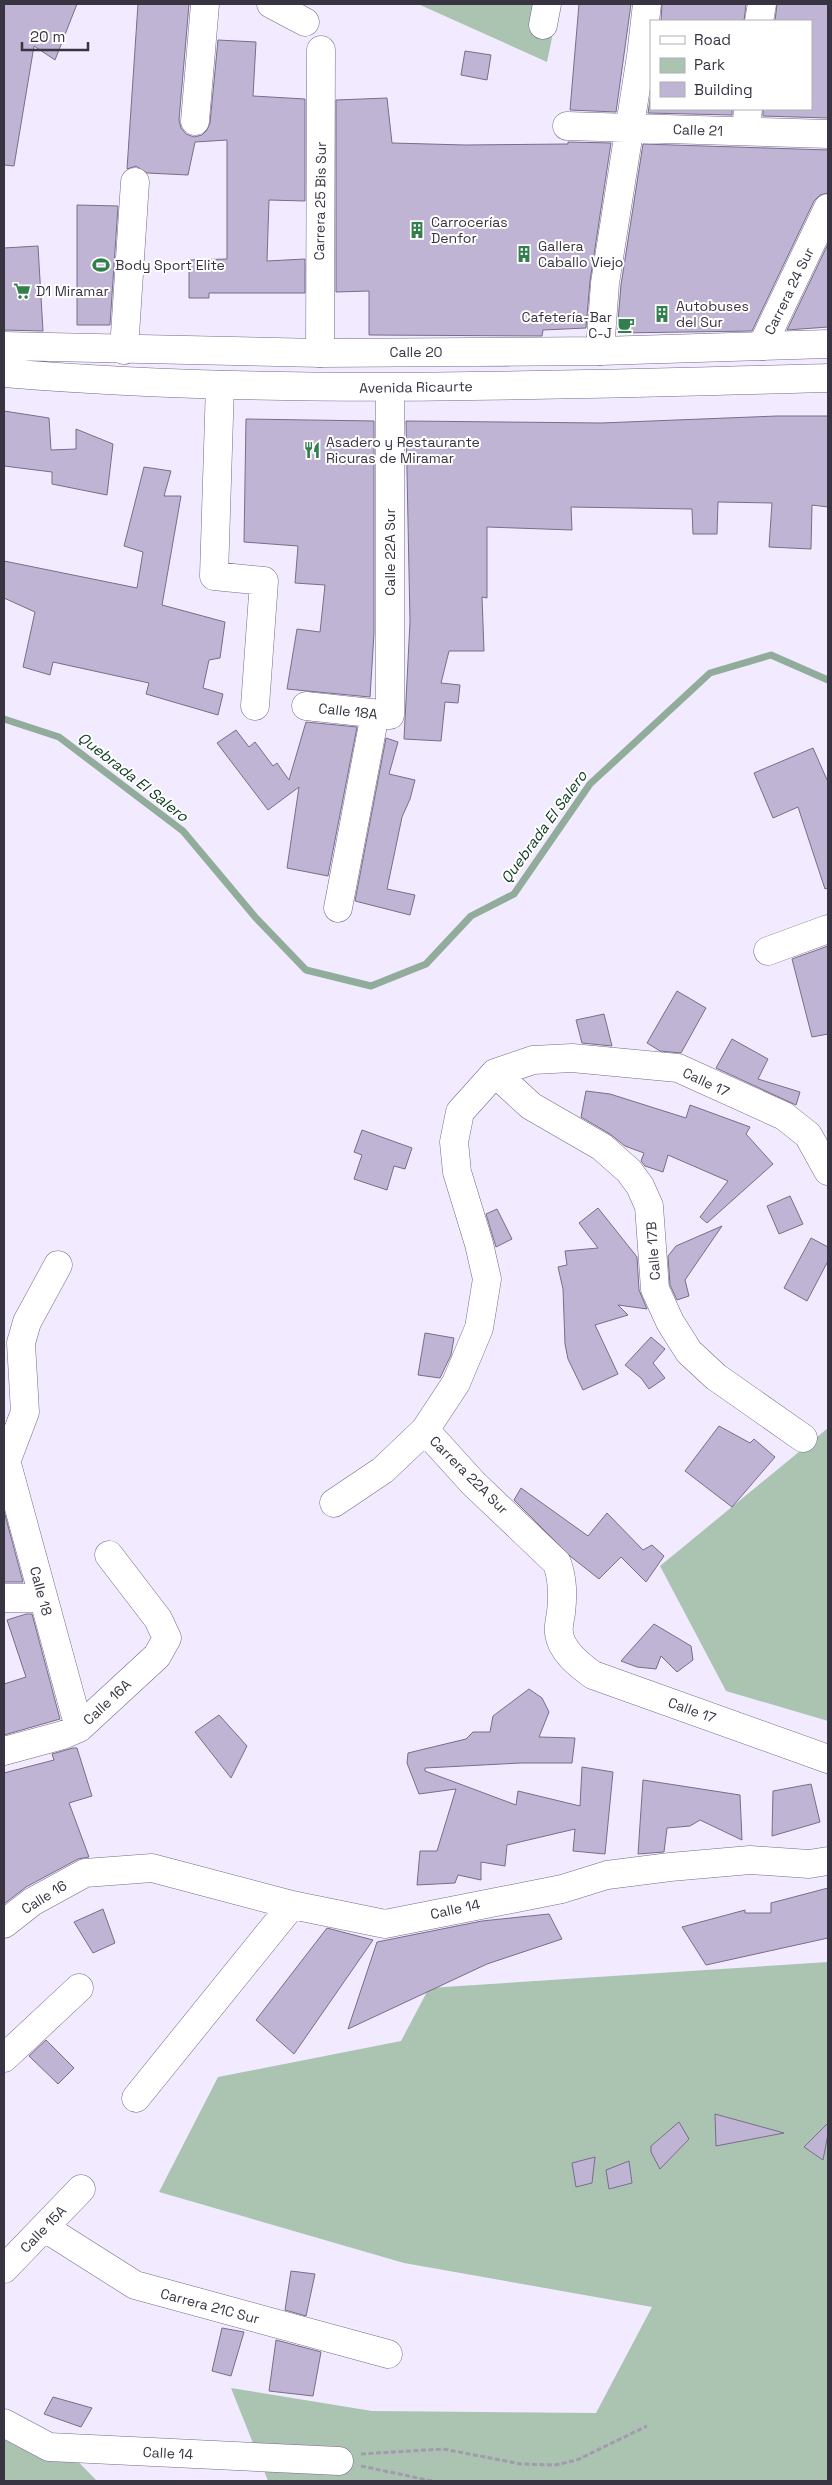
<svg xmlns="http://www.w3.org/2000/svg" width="832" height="2485" viewBox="0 0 832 2485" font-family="'Space Grotesk',sans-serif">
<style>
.green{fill:#aac4b1}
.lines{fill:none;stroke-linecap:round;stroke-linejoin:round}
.stream{stroke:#91ac9b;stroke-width:7}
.building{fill:#c0b4d4;stroke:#786d8a}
.minor-casing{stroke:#756a87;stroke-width:29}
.major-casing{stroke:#756a87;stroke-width:29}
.path{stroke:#a19bac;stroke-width:3;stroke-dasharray:5 2.5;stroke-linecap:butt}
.minor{stroke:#fff;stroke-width:28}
.major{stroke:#fff;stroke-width:28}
.labels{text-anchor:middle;stroke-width:4;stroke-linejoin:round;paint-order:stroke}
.street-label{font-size:14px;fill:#393441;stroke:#fff}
.poi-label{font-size:14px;fill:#393441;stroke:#fff;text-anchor:start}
.water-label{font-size:15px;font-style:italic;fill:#0c3b1f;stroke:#fff}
</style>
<rect width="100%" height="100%" fill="#f2ebff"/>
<!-- green -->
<path class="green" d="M418 4H559L547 62Z
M828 1428V1721L726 1691 660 1566Z
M828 1962V2481H268L231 2388 372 2411 596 2413 652 2307 404 2263 159 2192 218 2077 401 2041 429 1988Z
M4 2419 59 2442 97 2481H4Z"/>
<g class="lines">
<!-- stream -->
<path class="stream" d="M4 719 59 737 183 831 256 918 306 970 371 986 426 964 471 916 514 894 590 784 710 673 771 655 828 680"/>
</g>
<!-- building -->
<path class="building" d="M4 4H77L55 60 34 46 14 166 4 165Z
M138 4H189L179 120 181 128 186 134 194 137 202 135 207 130 210 123 218 40 256 42 253 96 305 99V201L269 200 267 261 305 259V293H209V298H189V260L227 259V140L195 142 188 175 147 173 136 166 127 169Z
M579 4H631L616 112 570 110Z
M662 4H746L744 21H661Z
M777 4H828V118L763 116V109H811V21H775Z
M465 51 491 55 487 80 461 75Z
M651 94V109H732V115L648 113Z
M387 98 392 143 465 145 568 144V142L611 143 590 281 586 328 543 330 542 336 369 335V291L336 292V100Z
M643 144 828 150V193L820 195 814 201 752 331 617 333 621 285Z
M77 205 118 206 110 325H77Z
M828 244V327L787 330Z
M38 246 43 331 4 330V248Z
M4 411 49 418 51 450 76 449V429L113 444 107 495 52 484V472L4 466Z
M777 416H828V507L812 505 811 549 769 547 772 503 718 502 717 534H693L692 509 571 507 572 530 487 527V598L482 597 484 651H449L441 683 460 685 458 703 445 702 441 741 404 739 410 622 406 421 601 423Z
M246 419 374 421V633L370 697 287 689 297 629 320 632 325 585 295 583 298 546 244 542Z
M144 467 171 471 164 496H181L162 605 225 622 220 658 209 660 203 688 223 694 218 715 146 694 149 683 53 662 50 675 23 667 35 612 4 598V561L137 588 143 552 124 546Z
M306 722 357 727 328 876 287 868 299 787 268 810 217 743 236 730 249 747 255 742 273 766 277 763 289 780Z
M386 738 398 742 389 774 415 780 410 799 402 817 387 889 415 895 410 915 355 901Z
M813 748 828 782V888L825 889 798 807 773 818 754 773Z
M828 946V1034L812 1037 792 959Z
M677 991 706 1008 681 1053 660 1051 647 1043Z
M604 1014 612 1046 582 1043 576 1020Z
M732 1039 768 1059 758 1079 800 1092 796 1105 716 1068Z
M586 1091 610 1094 686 1118 690 1105 750 1127 746 1134 773 1164 707 1223 700 1217 728 1181 668 1155 663 1172 645 1166 641 1161 644 1153 625 1146 610 1134 581 1117Z
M362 1130 412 1148 405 1169 394 1166 387 1190 354 1179 362 1155 354 1152Z
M790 1196 803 1224 779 1234 767 1206Z
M598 1208 637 1257 639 1290 647 1309 618 1305 628 1315 595 1325 618 1374 583 1390 568 1359 565 1344 563 1289 558 1267 567 1265 565 1251 598 1248 579 1223Z
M497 1209 512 1239 496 1247 486 1214Z
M722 1226 685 1280 689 1296 677 1300 670 1285 668 1256 676 1246Z
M811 1238 828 1247V1261L807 1301 784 1288Z
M425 1333 454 1338 451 1355 440 1378 418 1375Z
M651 1337 665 1349 653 1363 665 1378 649 1389 641 1378 625 1365Z
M719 1426 750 1443 754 1439 775 1457 732 1507 685 1471Z
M521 1488 588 1536 607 1513 643 1550 652 1545 664 1556 646 1582 621 1557 599 1579 570 1556 514 1500Z
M4 1511 23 1582H4Z
M26 1614H32L60 1719 4 1735V1684L26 1677 7 1620Z
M654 1624 691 1646 693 1660 677 1672 661 1656 656 1669 637 1667 621 1661Z
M529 1689 542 1698 549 1712 539 1737 575 1738 572 1763H521L425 1768V1771L516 1805 518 1791 580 1806 582 1767 613 1772 605 1854 573 1851 575 1829 507 1845 505 1866 481 1862V1880L458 1875 455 1883 417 1885 420 1851H437L456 1789 419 1794 407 1763 408 1753 466 1739 473 1732H490L493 1716Z
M219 1715 247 1746 231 1778 195 1732Z
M73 1748H77L92 1796 69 1803 89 1857 78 1859 26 1887 4 1904V1773L54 1760 52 1754Z
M643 1780 740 1795 742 1840 700 1820 690 1826 667 1828 664 1852 638 1854Z
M811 1784 820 1822 772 1836 773 1791Z
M828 1888V1938L706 1965 682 1927 745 1910V1913H771V1903Z
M103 1909 115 1943 93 1953 74 1922Z
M549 1914 562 1939 487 1964 348 2029 377 1942 482 1921Z
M327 1928 373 1940 294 2054 256 2020Z
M46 2040 74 2068 58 2084 29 2056Z
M715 2114 784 2133 716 2146Z
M679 2122 689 2139 660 2169 651 2152V2146Z
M828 2123V2134L823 2160 804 2147Z
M595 2157 592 2183 576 2187 572 2163Z
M629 2161 632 2183 609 2189 606 2170Z
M291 2271 315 2274 306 2316 285 2310Z
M222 2328 244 2332 231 2376 212 2371Z
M276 2340 321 2352 313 2396 269 2391Z
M53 2397 92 2408 81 2427 44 2414Z"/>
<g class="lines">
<!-- minor casing -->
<g class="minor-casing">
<path id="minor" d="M271 4 305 22
M759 21 762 4
M543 25 547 4
M195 121 205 4
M567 126 828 134
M746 131 748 109
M762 346 828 208
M124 350 135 182
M600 351 605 283 641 56 647 4
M320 353 321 50
M220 385 214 576 264 581 255 706
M306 706 390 715V388
M338 908 375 714
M768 951 828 929
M495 1073 531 1106 602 1147 629 1171 640 1186 649 1206 655 1289 670 1322 689 1352 716 1377 803 1438
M425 1430 473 1483 557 1563C563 1580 563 1595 561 1613 560 1619 558 1627 559 1633 561 1651 579 1665 593 1675L828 1759
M4 1453 79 1728
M6 1462 25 1412 21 1343 27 1322 58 1265
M334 1503 383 1470 425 1430 456 1383 479 1328 487 1279 479 1244 457 1172 454 1142 460 1112 495 1073 533 1060 572 1058 678 1068 784 1116 808 1135 828 1171
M4 1598H42
M4 1751 63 1735 79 1728 157 1656 167 1638 158 1619 109 1555
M4 1924 32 1902 85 1873 152 1868 292 1905 385 1924 562 1889 607 1875 670 1867 750 1860 809 1864 828 1861
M4 2058 79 1988
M136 2098 292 1905
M45 2228 135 2285 388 2354
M4 2269 81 2189
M4 2423 49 2447 339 2461"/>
</g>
<!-- major casing -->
<g class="major-casing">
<path id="major" d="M4 346 320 353 600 351 828 344
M4 373C278 396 553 385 828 378"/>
</g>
<!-- path -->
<path class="path" d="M361 2454 443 2449 521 2464 555 2465 577 2460 647 2426
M361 2466 432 2481"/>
<!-- minor -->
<use href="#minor" class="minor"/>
<!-- major -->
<use href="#major" class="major"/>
</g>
<!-- icons -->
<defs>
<g id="building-bare" transform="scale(1.35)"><path d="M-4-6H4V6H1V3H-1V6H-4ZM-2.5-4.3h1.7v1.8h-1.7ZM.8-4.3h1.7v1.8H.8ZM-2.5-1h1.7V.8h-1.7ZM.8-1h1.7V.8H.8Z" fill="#327f4e" stroke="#fff" stroke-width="2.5" paint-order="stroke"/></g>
<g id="stadium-bare" transform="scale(1.35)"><path d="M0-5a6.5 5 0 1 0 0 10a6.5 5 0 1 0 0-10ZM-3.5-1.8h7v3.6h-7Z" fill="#327f4e" stroke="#fff" stroke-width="2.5" paint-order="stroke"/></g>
<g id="supermarket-bare" transform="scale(1.35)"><path d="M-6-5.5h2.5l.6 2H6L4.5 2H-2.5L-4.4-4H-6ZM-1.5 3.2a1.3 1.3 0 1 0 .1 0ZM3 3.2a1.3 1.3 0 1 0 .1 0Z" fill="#327f4e" stroke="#fff" stroke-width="2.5" paint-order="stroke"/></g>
<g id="cafe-bare" transform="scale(1.35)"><path d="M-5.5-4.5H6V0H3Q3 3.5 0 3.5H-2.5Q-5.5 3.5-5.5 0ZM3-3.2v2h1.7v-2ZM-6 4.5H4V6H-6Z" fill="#327f4e" stroke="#fff" stroke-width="2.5" paint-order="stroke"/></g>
<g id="restaurant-bare" transform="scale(1.35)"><path d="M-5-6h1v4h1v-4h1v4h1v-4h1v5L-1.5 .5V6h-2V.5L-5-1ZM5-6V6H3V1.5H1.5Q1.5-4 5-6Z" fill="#327f4e" stroke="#fff" stroke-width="2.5" paint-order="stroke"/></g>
</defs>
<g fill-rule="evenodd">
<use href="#building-bare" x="417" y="230"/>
<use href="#building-bare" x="524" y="254"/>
<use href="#stadium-bare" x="101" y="265"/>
<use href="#supermarket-bare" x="22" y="291"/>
<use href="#building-bare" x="662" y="314"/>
<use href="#cafe-bare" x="626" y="325"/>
<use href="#restaurant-bare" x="312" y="450"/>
</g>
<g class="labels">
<!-- street labels -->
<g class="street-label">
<text transform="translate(698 130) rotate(2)" y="5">Calle 21</text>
<text transform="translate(320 201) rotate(-89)" y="5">Carrera 25 Bis Sur</text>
<text transform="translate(789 291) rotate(-64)" y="5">Carrera 24 Sur</text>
<text x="416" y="357">Calle 20</text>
<text transform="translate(416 387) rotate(-1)" y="5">Avenida Ricaurte</text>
<text transform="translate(390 552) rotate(-90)" y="5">Calle 22A Sur</text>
<text transform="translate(348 711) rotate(6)" y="5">Calle 18A</text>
<text transform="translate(706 1082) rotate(25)" y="5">Calle 17</text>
<text transform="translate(653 1251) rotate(-94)" y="5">Calle 17B</text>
<text transform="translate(469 1475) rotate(45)" y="5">Carrera 22A Sur</text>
<text transform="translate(41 1591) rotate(75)" y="5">Calle 18</text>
<text transform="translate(107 1702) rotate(-43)" y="5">Calle 16A</text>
<text transform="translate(692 1710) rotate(20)" y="5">Calle 17</text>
<text transform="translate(44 1897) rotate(-32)" y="5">Calle 16</text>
<text transform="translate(455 1909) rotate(-12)" y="5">Calle 14</text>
<text transform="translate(43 2229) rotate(-46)" y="5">Calle 15A</text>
<text transform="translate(210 2306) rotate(15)" y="5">Carrera 21C Sur</text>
<text transform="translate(168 2453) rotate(3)" y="5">Calle 14</text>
</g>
<!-- poi labels -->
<g class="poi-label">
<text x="431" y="227">Carrocerías<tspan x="431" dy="16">Denfor</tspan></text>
<text x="538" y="251">Gallera<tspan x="538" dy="16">Caballo Viejo</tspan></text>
<text x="115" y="270">Body Sport Elite</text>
<text x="36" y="296">D1 Miramar</text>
<text x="676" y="311">Autobuses<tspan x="676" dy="16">del Sur</tspan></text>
<text x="612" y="322" text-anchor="end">Cafetería-Bar<tspan x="612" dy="16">C-J</tspan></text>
<text x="326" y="447">Asadero y Restaurante<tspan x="326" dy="16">Ricuras de Miramar</tspan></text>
</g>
<!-- water labels -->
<g class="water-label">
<text transform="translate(133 777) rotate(38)" y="5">Quebrada El Salero</text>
<text transform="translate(544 827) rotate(-54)" y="5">Quebrada El Salero</text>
</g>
</g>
<!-- border -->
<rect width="832" height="2485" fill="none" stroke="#393441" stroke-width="10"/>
<!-- legend -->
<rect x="650" y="20" width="162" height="90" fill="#ffffff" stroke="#b0aeb3"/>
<rect x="660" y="36" width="25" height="8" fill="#ffffff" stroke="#b0aeb3"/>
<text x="694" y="45" font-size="15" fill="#393441">Road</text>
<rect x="660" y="58" width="25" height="15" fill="#aac4b1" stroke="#b0aeb3"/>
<text x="694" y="70" font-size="15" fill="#393441">Park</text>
<rect x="660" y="82" width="25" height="15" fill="#c0b4d4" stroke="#b0aeb3"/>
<text x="694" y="95" font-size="15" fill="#393441">Building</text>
<!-- scale -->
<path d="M22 42v8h66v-8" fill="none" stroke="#393441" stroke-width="2.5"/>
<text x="30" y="42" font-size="15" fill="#393441" stroke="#ffffff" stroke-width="4" paint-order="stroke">20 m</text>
</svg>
